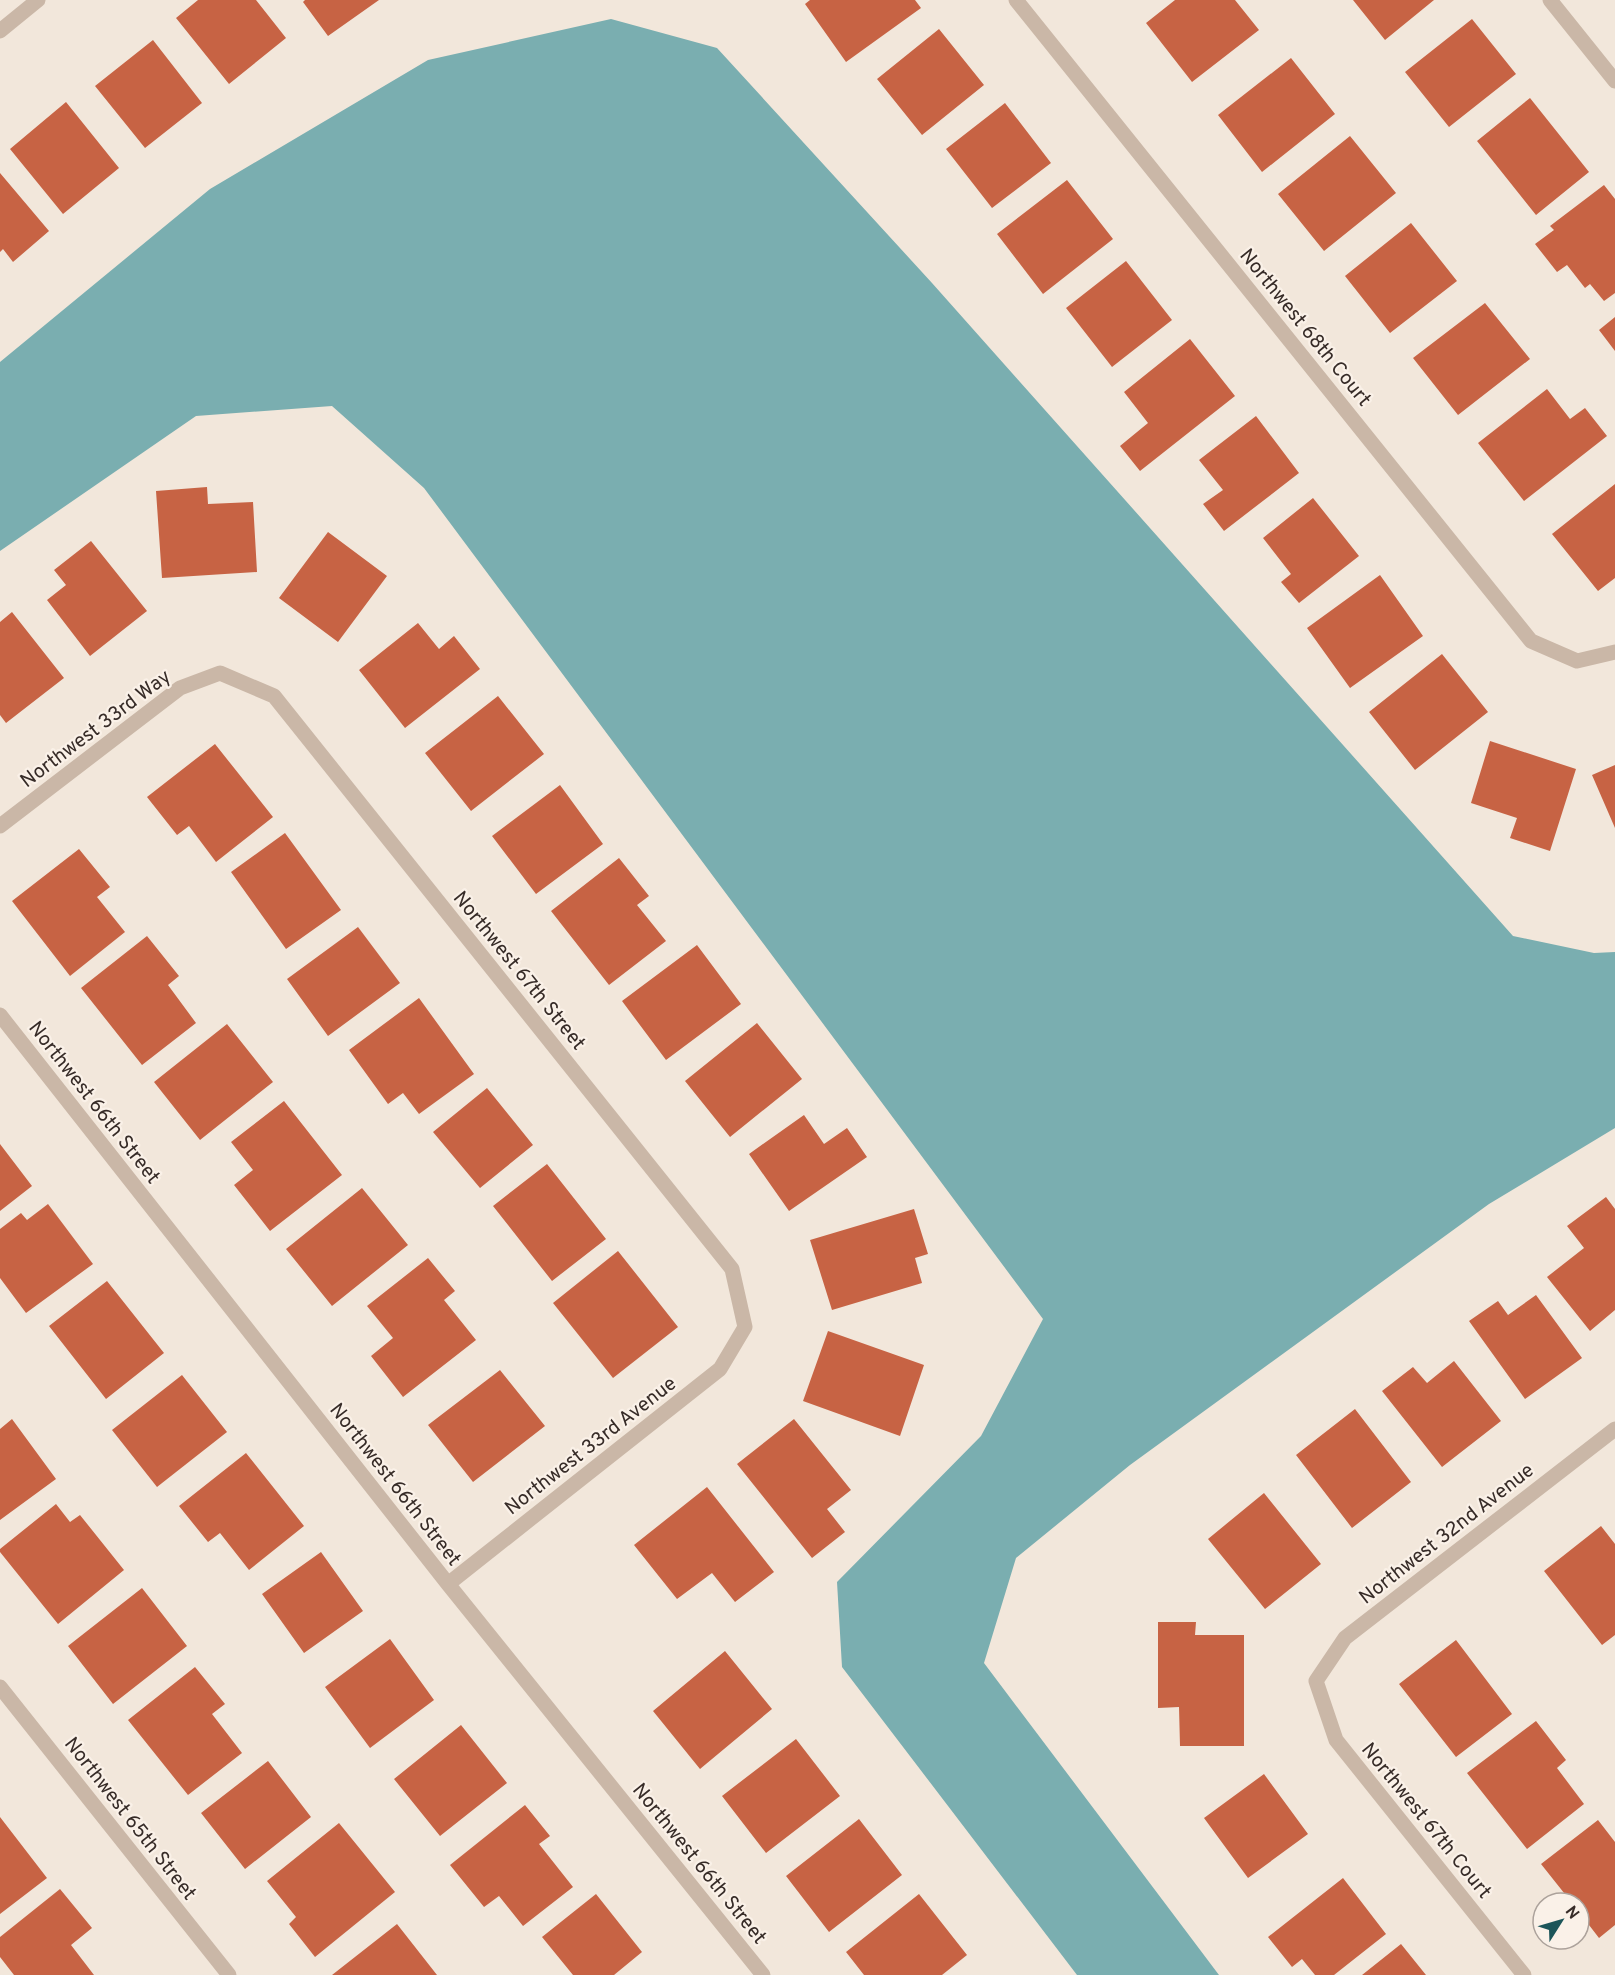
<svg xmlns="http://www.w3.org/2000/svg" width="1615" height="1975" viewBox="0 0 1615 1975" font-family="Overpass,sans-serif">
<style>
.water{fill:#7aaeb0}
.building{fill:#c76344}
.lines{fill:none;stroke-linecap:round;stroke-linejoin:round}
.minor{stroke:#cab7a7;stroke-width:15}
.labels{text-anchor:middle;stroke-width:4.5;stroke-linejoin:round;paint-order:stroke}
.street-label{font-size:20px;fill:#372c28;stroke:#faf1e8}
</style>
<rect width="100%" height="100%" fill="#f2e7db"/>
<!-- water -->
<path class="water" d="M611 19 717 48 932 283 1513 936 1594 953 1615 952V1128L1489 1204 1130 1465 1016 1558 984 1663 1219 1975H1077L842 1667 837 1582 981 1436 1043 1319 424 488 332 406 196 416 0 551V362L210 189 428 60Z"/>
<!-- building -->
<path class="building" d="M198 0H256L286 38 229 84 176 18Z
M305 0H379L328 36 303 2Z
M810 0H915L921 8 846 62 805 4Z
M1175 0H1235L1259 30 1192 82 1146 23Z
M1353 0H1434L1385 40Z
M1472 19 1516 74 1449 127 1405 72Z
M939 29 984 85 922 135 877 79Z
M153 40 202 103 145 148 95 86Z
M1291 58 1335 114 1262 172 1218 115Z
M1530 98 1589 172 1536 215 1477 141Z
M66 102 119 168 63 214 10 149Z
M1005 103 1051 163 992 208 946 149Z
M1350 136 1396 193 1324 251 1278 194Z
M0 173 49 231 13 262 3 249 0 252Z
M1067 180 1113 239 1043 294 997 234Z
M1604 185 1615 199V293L1604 301 1590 284 1585 288 1567 265 1557 272 1535 244 1554 230 1550 226Z
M1411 223 1457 281 1390 333 1345 276Z
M1126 261 1172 320 1112 367 1066 308Z
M1485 303 1530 359 1458 415 1413 358Z
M1615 317V351L1599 330Z
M1190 339 1235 396 1140 471 1120 446 1148 423 1124 392Z
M1547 389 1570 419 1585 408 1607 436 1524 501 1478 443Z
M1256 416 1299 473 1224 531 1203 504 1223 490 1199 460Z
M1615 484V578L1598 591 1552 534Z
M207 487 208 504 253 502 257 572 162 578 156 491Z
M1313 498 1359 556 1299 603 1281 582 1291 574 1263 538Z
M328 532 387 576 338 642 279 598Z
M91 541 147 611 90 656 47 600 66 585 54 570Z
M1380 575 1423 636 1350 688 1307 628Z
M12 612 64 678 6 723 0 715V622Z
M418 623 439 649 454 636 480 669 405 728 359 670Z
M1442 654 1488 712 1415 770 1369 712Z
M498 696 544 754 471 811 425 753Z
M1490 741 1576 769 1550 851 1510 838 1517 818 1471 803Z
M215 744 273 817 216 862 189 826 177 835 147 797Z
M1615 765V828L1592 775Z
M560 785 603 844 536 894 492 836Z
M285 833 341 910 286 949 231 872Z
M79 849 110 887 97 897 125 932 70 976 12 901Z
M619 858 649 896 637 905 666 941 609 985 551 911Z
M358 927 400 983 328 1036 287 979Z
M147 936 179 976 168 985 196 1023 142 1065 81 988Z
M697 945 741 1004 666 1060 622 1001Z
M419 998 474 1074 419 1114 403 1093 388 1104 349 1050Z
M757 1023 802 1079 730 1137 685 1081Z
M227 1024 273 1082 200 1140 154 1082Z
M487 1088 533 1145 480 1188 433 1132Z
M284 1101 342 1175 270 1231 234 1185 253 1170 231 1142Z
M804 1115 824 1144 847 1128 867 1157 789 1211 749 1154Z
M0 1144 32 1186 0 1211Z
M547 1164 606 1239 552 1281 493 1206Z
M362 1188 408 1245 332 1306 286 1249Z
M1606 1197 1615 1209V1310L1590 1331 1547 1277 1584 1248 1567 1226Z
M48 1204 93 1264 26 1313 0 1278V1229L21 1213 27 1220Z
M914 1209 928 1254 915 1258 922 1283 832 1310 810 1240Z
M618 1251 678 1327 613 1378 553 1303Z
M428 1258 455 1291 444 1300 476 1340 403 1397 371 1356 393 1338 367 1306Z
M107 1281 164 1353 106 1399 49 1326Z
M1536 1295 1582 1358 1525 1399 1469 1321 1498 1301 1508 1315Z
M828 1331 924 1365 900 1436 803 1401Z
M1454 1361 1501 1421 1442 1467 1382 1391 1413 1367 1427 1383Z
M500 1370 545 1426 473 1482 428 1425Z
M182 1375 227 1432 157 1487 112 1430Z
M1355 1409 1411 1482 1352 1528 1296 1455Z
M12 1419 56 1479 0 1520V1429Z
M794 1419 851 1490 827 1509 845 1532 812 1558 737 1464Z
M246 1453 304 1526 249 1570 220 1533 208 1542 179 1506Z
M707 1487 774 1572 735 1602 712 1573 677 1599 634 1545Z
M1264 1493 1321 1564 1265 1609 1208 1539Z
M56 1504 70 1522 80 1515 124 1570 58 1624 0 1552V1549Z
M1601 1526 1615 1544V1635L1602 1645 1544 1571Z
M321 1552 363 1611 304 1653 262 1594Z
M142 1588 187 1646 113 1704 68 1646Z
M1158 1622H1196L1195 1635H1244V1746H1180L1179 1707 1158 1708Z
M390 1639 434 1700 370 1748 325 1687Z
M1456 1640 1512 1714 1456 1757 1399 1684Z
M725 1651 772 1709 700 1769 653 1711Z
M195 1667 225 1704 212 1714 242 1753 188 1795 128 1720Z
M1536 1721 1566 1760 1557 1768 1584 1804 1527 1849 1467 1773Z
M461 1725 507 1783 440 1836 394 1779Z
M796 1739 840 1796 766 1853 722 1796Z
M268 1761 311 1817 245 1869 201 1813Z
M1264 1774 1308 1834 1248 1878 1204 1818Z
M525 1805 550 1836 539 1844 573 1887 523 1926 499 1896 484 1907 450 1865Z
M0 1817 47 1878 0 1914Z
M859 1819 902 1875 829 1932 786 1876Z
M1598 1820 1615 1842V1925L1599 1938 1579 1912V1903H1572L1541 1864Z
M339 1823 395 1892 315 1957 289 1924 296 1917 267 1881Z
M1343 1878 1386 1934 1334 1975H1315L1302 1959 1292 1967 1268 1937Z
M60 1889 92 1928 71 1945 94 1975H14L0 1957V1937Z
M596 1894 642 1952 614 1975H573L542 1937Z
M919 1894 967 1955 942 1975H864L846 1952Z
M397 1924 437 1975H332Z
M1401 1944 1426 1975H1362Z"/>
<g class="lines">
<!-- minor -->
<path class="minor" d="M1016 0 1531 641 1577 661 1615 652
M1550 0 1615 81
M0 31 38 0
M0 826 180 688 220 673 274 696 732 1269 745 1327 720 1369 448 1584
M0 1015 448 1584 763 1975
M0 1687 229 1975
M1524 1975 1336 1740 1316 1681 1345 1638 1615 1429"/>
</g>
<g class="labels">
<!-- street labels -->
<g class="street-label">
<text transform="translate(1306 327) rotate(51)" y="7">Northwest 68th Court</text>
<text transform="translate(95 728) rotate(-37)" y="7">Northwest 33rd Way</text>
<text transform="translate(520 970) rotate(51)" y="7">Northwest 67th Street</text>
<text transform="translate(95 1102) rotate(52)" y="7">Northwest 66th Street</text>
<text transform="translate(590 1445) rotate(-38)" y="7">Northwest 33rd Avenue</text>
<text transform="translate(396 1484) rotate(52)" y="7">Northwest 66th Street</text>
<text transform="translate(1446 1533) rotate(-38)" y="7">Northwest 32nd Avenue</text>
<text transform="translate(131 1818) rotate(52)" y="7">Northwest 65th Street</text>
<text transform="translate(1427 1820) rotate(51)" y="7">Northwest 67th Court</text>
<text transform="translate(700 1863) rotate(51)" y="7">Northwest 66th Street</text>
</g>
</g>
<!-- north arrow -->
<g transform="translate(1561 1921) rotate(53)"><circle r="28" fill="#faf1e8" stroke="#aca29b" stroke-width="1.5"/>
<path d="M0-4.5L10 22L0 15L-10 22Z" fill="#1c5559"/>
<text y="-9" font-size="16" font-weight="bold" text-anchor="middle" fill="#372c28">N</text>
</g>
</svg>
